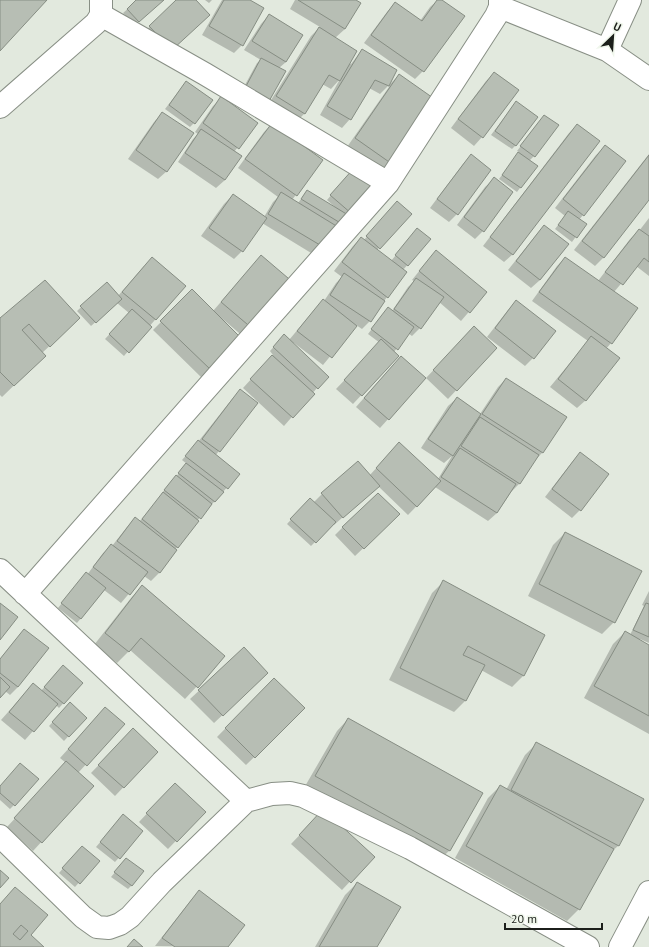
<svg xmlns="http://www.w3.org/2000/svg" width="649" height="947" viewBox="0 0 649 947" font-family="'PT Sans',sans-serif">
<style>
.shadow{fill:#0003}
.building{fill:#b7beb4;stroke:#868d83;fill-rule:evenodd}
.lines{fill:none;stroke-linecap:round;stroke-linejoin:round}
.street-casing{stroke:#888f85;stroke-width:24}
.primary-casing{stroke:#888f85;stroke-width:24}
.street{stroke:#fff;stroke-width:22}
.primary{stroke:#fff;stroke-width:22}
</style>
<rect width="100%" height="100%" fill="#e2e9de"/>
<!-- shadow -->
<path class="shadow" d="M138 0H163L134 25 123 13Z
M178 0H194L163 58 141 35Z
M205 0H212L209 3Z
M222 0H248L242 45 234 53 202 35Z
M295 0H354L345 29 335 38 349 63 351 64 362 50 396 70 388 86 399 75 435 100 383 172 347 147 389 87 388 86 380 94 369 88 350 119 342 128 320 115 340 79 331 89 322 84 304 114 296 122 268 105 311 36 320 27 290 9Z
M438 0H440L423 71 415 79 364 43 387 12 395 3 420 21 430 7Z
M269 15 286 62 279 68 240 94 257 63 261 60 244 50 261 24Z
M495 73 518 90 482 137 474 146 451 128 486 81Z
M186 82 194 123 190 127 165 109Z
M222 98 257 123 234 152 225 180 216 188 178 162 193 139 198 134 195 132 213 106Z
M516 102V145L512 149 491 135Z
M162 113 167 171 158 179 128 159 154 122Z
M541 120 534 156 529 161 536 166 517 192 499 179 519 152 517 151Z
M272 124 322 160 292 200 298 203 307 191 335 209 336 208 327 200 350 173 351 219 316 256 262 223 242 251 234 259 201 236 224 204 233 195 264 217 273 202 278 197 238 168 264 132Z
M578 125 513 254 504 262 483 246 569 133Z
M605 147 583 215 579 220 585 224 572 242 555 229 565 216 555 208 596 155Z
M649 154V198L603 258 595 266 574 250Z
M471 156 457 214 449 222 430 208 463 164Z
M494 179 483 231 475 239 457 225 485 187Z
M393 207 410 214 377 250 391 261 413 234 429 240 403 270 387 297 370 321 362 329 356 325 323 365 294 343 293 344 317 388 284 426 243 388 273 355 270 351 280 340H289L315 309 323 301H324L336 283 342 277 334 271 353 246 361 238 364 240Z
M649 218V276L636 266 614 292 611 343 606 349 586 400 577 408 550 387 588 341 532 301 557 266 565 258 598 281 630 239 639 231Z
M544 226 568 244 540 280 531 288 508 270 536 235Z
M428 260 486 292 461 321 439 302 420 328 412 336 408 333 394 352 398 356 353 404 336 389 380 343 368 334 384 313 392 311 408 287 414 281 412 280Z
M253 265 293 284 245 338 219 316 218 317 240 339 202 378 153 330 192 291 213 311Z
M144 266 184 286 124 356 105 339 129 313 117 303 91 326 77 311 106 284 118 296Z
M516 302 533 358 525 366 487 337 508 310Z
M0 319 68 329 42 353 33 367 2 397 0 395Z
M466 336 496 348 448 399 426 378Z
M393 365 425 378 380 428 356 407Z
M506 379 566 417 542 453 534 461 519 484 511 492 497 513 488 521 435 487 408 515 378 486 334 525 333 524 311 546 287 524 310 499 314 502 322 494 369 476 391 452 438 479 452 456 444 463 421 448 448 406 457 398 480 414 498 387Z
M240 391 257 403 215 456 239 474 197 521 175 550 176 551 159 573 151 581 144 576 121 603 104 590 77 623 58 608 82 578 87 575 103 553 112 546 127 527 135 518 139 522 162 495 161 494 172 481 187 464 182 460 198 442 232 399Z
M580 453V510L572 518 545 497 572 462Z
M390 523 355 556 335 535 343 527Z
M565 533 614 622 602 634 528 596 553 545Z
M443 582 524 675 512 687 481 670 466 700 454 712 389 680 432 593Z
M142 586 224 657 185 699 130 650 117 663 94 645 131 598Z
M649 591V643L640 639 639 640 649 646V734L584 698 613 644 625 632 630 635 644 606 642 605Z
M16 639 18 687 10 695 5 691 0 697V659Z
M244 649 258 682 214 723 190 699Z
M59 670 82 683 59 708 56 705 25 740 1 720 25 693 41 691Z
M274 679 304 708 246 765 217 737Z
M70 704 85 718 64 741 49 726Z
M97 717 123 724 78 773 93 786 33 851 7 827 66 763 60 758Z
M348 719 481 793 449 851 437 862 304 788 337 731Z
M125 738 157 752 115 796 91 773Z
M536 744 642 800 618 846 610 853 579 909 567 921 455 858 488 798 500 786 506 790 525 755Z
M0 787 14 805 10 809 0 800Z
M167 792 204 812 168 849 139 822Z
M315 819 373 857 342 890 291 844Z
M119 820 142 832 115 862 96 847Z
M78 851 98 861 75 887 59 873Z
M126 859 132 885 128 889 111 877Z
M357 883 376 947H315L345 895Z
M15 888 30 935 42 947H0V904Z
M199 891 227 947 155 946 191 900Z"/>
<!-- building -->
<path class="building" d="M0 0H47L0 51Z
M136 0H164L139 22 127 9Z
M176 0H196L210 15 172 50 149 26Z
M224 0H250L264 8 243 46 209 26Z
M298 0H356L361 3 345 29Z
M437 0H442L465 16 424 72 371 35 395 2 422 21Z
M269 14 303 35 286 62 252 41Z
M319 27 357 51 340 81 329 75 305 114 276 96Z
M362 49 397 70 389 86 375 80 351 120 327 106Z
M261 58 286 71 268 103 244 90Z
M494 72 519 90 483 138 458 119Z
M399 74 436 100 392 164 355 138Z
M186 81 213 100 195 124 169 105Z
M221 96 258 123 239 149 203 123Z
M516 101 538 117 516 146 495 131Z
M162 112 194 133 167 172 136 150Z
M544 115 559 125 535 157 520 146Z
M272 123 323 160 297 196 245 159Z
M577 124 600 141 513 255 490 237Z
M201 129 242 156 225 180 185 153Z
M605 145 626 161 584 216 563 199Z
M518 152 538 166 521 188 502 175Z
M471 154 491 170 458 215 437 199Z
M649 155V200L604 258 582 241Z
M354 168 375 187 352 214 330 195Z
M494 177 513 192 484 232 464 217Z
M307 190 353 218 347 227 301 199Z
M281 192 338 227 325 248 268 214Z
M233 194 267 218 243 252 209 228Z
M397 201 412 214 380 249 366 236Z
M568 211 587 224 577 238 558 225Z
M544 225 569 244 540 280 516 261Z
M417 228 431 239 408 266 395 255Z
M639 229 649 236V262L644 258 623 285 605 272Z
M361 237 407 272 388 298 342 262Z
M436 250 487 292 470 313 419 271Z
M261 255 295 284 254 330 221 302Z
M152 257 186 286 156 320 122 292Z
M565 257 638 308 612 344 539 292Z
M344 273 385 301 371 322 330 295Z
M416 278 444 297 421 329 394 309Z
M45 280 80 318 50 347 29 324 22 330 46 356 14 386 0 372V318Z
M107 282 122 299 96 323 80 306Z
M192 289 242 339 211 370 160 321Z
M323 299 357 326 332 358 297 331Z
M516 300 556 331 534 359 495 328Z
M388 307 414 327 398 350 371 329Z
M132 309 152 327 129 353 109 334Z
M474 326 497 348 457 391 433 370Z
M284 334 329 377 318 389 273 347Z
M591 336 620 358 586 401 558 379Z
M381 339 399 356 362 396 344 380Z
M272 355 315 394 293 418 250 379Z
M401 356 426 378 389 420 364 398Z
M506 378 567 417 543 453 482 414Z
M240 389 258 403 220 452 202 439Z
M457 397 481 414 453 456 428 439Z
M480 417 539 455 520 484 461 446Z
M198 440 240 474 228 489 185 456Z
M399 442 441 481 417 507 376 468Z
M460 448 516 484 497 513 441 477Z
M580 452 609 474 581 511 552 489Z
M358 461 380 486 343 518 321 493Z
M186 463 224 492 215 502 178 473Z
M176 475 212 504 201 519 164 490Z
M163 492 199 521 178 548 142 519Z
M378 493 400 514 364 549 342 527Z
M310 498 336 522 316 543 290 519Z
M135 517 177 550 160 573 117 541Z
M565 532 642 571 615 623 539 584Z
M111 544 148 572 130 595 93 567Z
M86 572 106 588 81 619 61 603Z
M443 580 545 635 524 676 468 646 463 655 485 665 466 701 400 668Z
M142 585 225 656 198 688 141 638 129 652 105 633Z
M0 603 18 617 0 640Z
M646 603 649 604V637L633 630Z
M24 629 49 648 18 687 0 673V659Z
M625 631 649 645V716L594 686Z
M244 647 268 673 223 716 198 690Z
M63 665 83 683 64 704 44 687Z
M0 677 10 687 0 698Z
M274 678 305 708 255 758 225 728Z
M33 683 58 704 34 732 9 712Z
M70 702 87 718 69 737 52 722Z
M105 707 125 724 87 766 68 749Z
M348 718 483 793 450 851 315 776Z
M133 728 158 752 124 788 98 765Z
M536 742 644 799 619 846 511 790Z
M66 761 94 786 42 843 14 818Z
M20 763 39 779 15 806 0 793V786Z
M175 783 206 812 177 842 146 813Z
M500 785 614 849 580 910 466 846Z
M323 809 375 857 351 883 299 835Z
M123 814 143 831 120 859 100 842Z
M82 846 100 861 80 884 62 868Z
M126 858 144 871 132 886 114 872Z
M0 870 9 878 0 888Z
M357 882 401 907 377 947H319Z
M15 887 48 915 31 935 44 947H0V904ZM21 925 28 931 20 940 13 934Z
M199 890 245 925 228 947H175L162 938Z
M134 939 143 947H127Z"/>
<g class="lines">
<!-- street casing -->
<g class="street-casing">
<path id="street" d="M500 7 607 50 649 79
M101 15 205 74 388 183
M607 50 630 0
M0 107 96 23 101 15V1
M0 570 246 801
M25 594 388 183 496 16 500 7V0
M0 836 83 917 97 927 109 928 120 924 130 917 162 882 246 801 272 794 290 793 303 796 410 848 588 947"/>
</g>
<!-- primary casing -->
<g class="primary-casing">
<path id="primary" d="M620 947 649 892"/>
</g>
<!-- street -->
<use href="#street" class="street"/>
<!-- primary -->
<use href="#primary" class="primary"/>
</g>
<!-- north arrow -->
<g transform="translate(613 36) rotate(25)" stroke="#eff6eb" stroke-width="3" paint-order="stroke">
<path d="M0-3L7 15L0 10L-7 15Z" fill="#1c1f1b"/>
<text y="-6" font-size="11" font-weight="bold" text-anchor="middle" fill="#1c1f1b">U</text>
</g>
<!-- scale -->
<path d="M505 923v6h97v-6" fill="none" stroke="#1c1f1b" stroke-width="2"/>
<text x="511" y="923" font-size="12" fill="#1c1f1b" stroke="#eff6eb" stroke-width="3" paint-order="stroke">20 m</text>
</svg>
